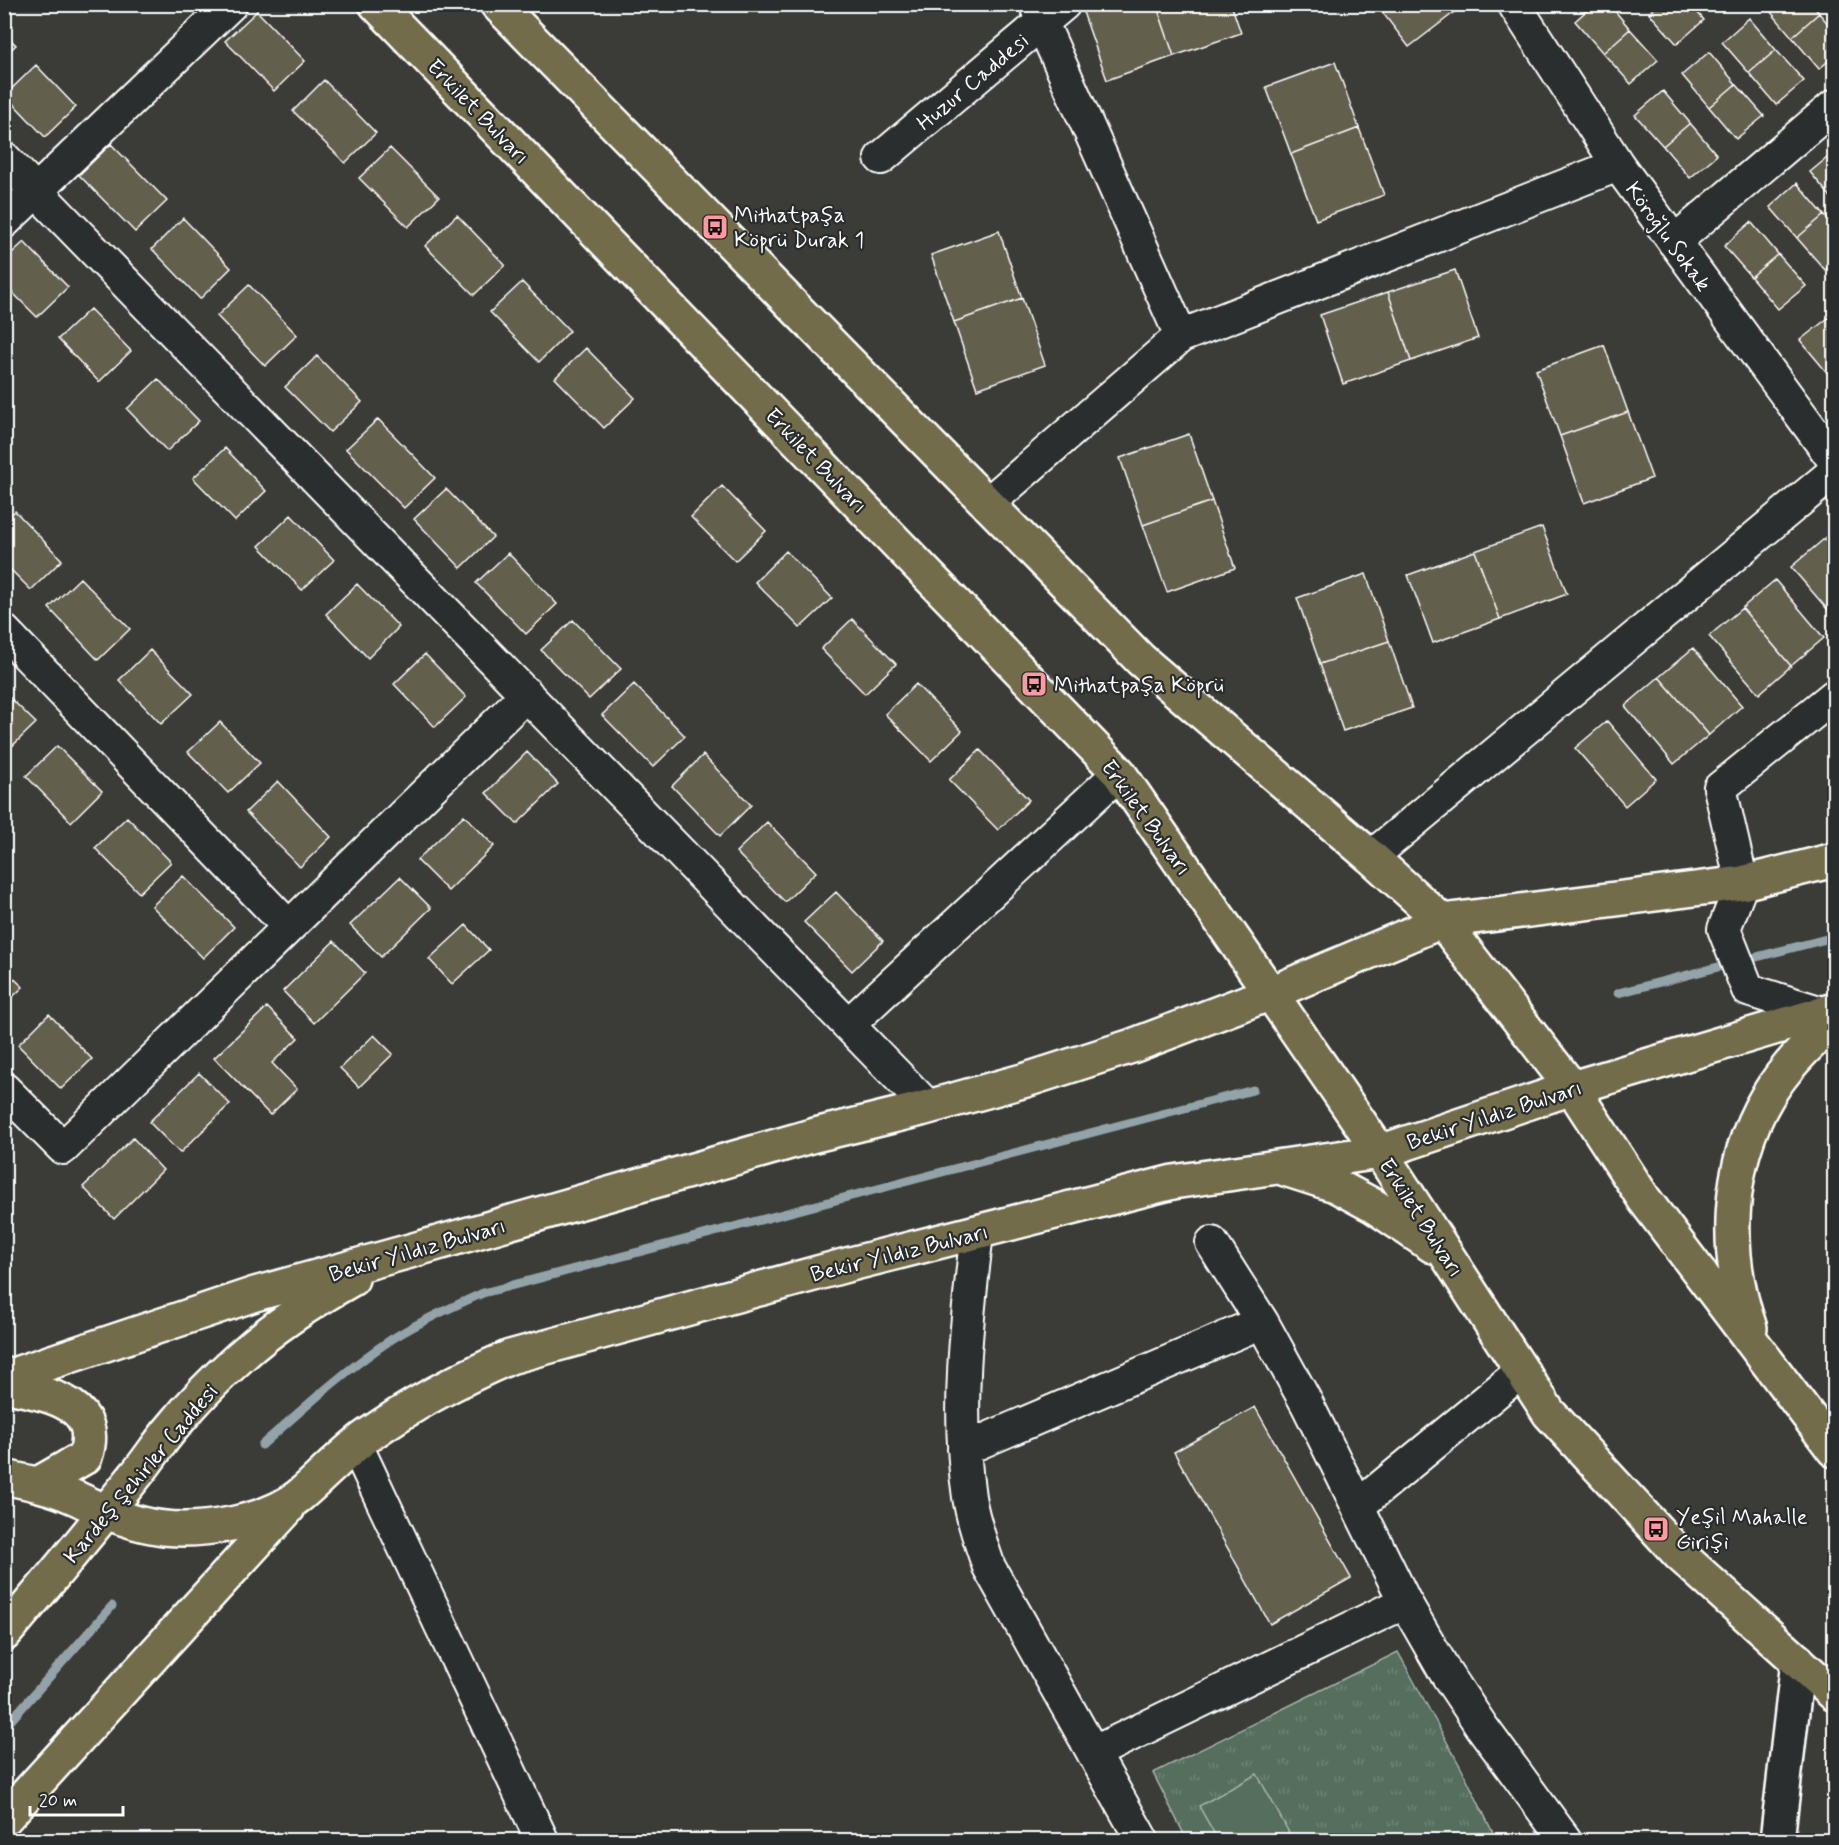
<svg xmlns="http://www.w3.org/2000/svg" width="1839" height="1845" viewBox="0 0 1839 1845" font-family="Mynerve,sans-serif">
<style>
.grass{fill:url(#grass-tufts);stroke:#aab6ae;stroke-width:1.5}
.pitch{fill:#546e5d;stroke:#aab6ae;stroke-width:1.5}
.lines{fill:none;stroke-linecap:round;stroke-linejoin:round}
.stream{stroke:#93a3a9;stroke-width:9}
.building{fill:#645e4d;stroke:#fff;stroke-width:1.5}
.minor-casing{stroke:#fff;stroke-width:36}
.tertiary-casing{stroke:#fff;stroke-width:38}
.primary-casing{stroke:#fff;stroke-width:38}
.minor{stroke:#2a2d2e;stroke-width:32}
.tertiary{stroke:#2a2d2e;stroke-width:33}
.primary{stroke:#726c4b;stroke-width:33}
.labels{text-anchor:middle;stroke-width:4.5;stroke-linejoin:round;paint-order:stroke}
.street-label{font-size:22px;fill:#fff;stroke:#2a2d2e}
.poi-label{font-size:22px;fill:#fff;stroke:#2a2d2e;text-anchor:start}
</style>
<defs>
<pattern id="grass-tufts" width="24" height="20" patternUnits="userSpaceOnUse" patternTransform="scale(1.5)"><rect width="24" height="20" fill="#546e5d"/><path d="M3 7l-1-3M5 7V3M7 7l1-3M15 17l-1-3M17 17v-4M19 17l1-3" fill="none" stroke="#6e8475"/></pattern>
</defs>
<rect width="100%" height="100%" fill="#3b3c37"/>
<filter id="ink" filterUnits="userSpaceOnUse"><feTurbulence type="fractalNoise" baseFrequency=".0167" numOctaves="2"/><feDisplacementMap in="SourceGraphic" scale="12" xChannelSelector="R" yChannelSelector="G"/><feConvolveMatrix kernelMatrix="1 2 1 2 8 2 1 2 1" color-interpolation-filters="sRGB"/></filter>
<g filter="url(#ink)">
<!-- grass -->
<path class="grass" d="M1398 1652 1466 1777 1493 1833 1477 1840H1187L1153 1773Z"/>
<!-- pitch -->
<path class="pitch" d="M1257 1774 1293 1840H1218L1199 1806Z"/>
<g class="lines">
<!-- stream -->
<path class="stream" d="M1618 993 1834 937
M262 1445C304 1408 345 1370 392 1339 421 1321 452 1307 483 1293L1253 1090
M4 1728 112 1606"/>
</g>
<!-- building -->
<path class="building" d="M1104 4H1156L1174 56 1107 80 1083 12Z
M1156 4H1231L1241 33 1174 56Z
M1384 4H1465L1409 47 1379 8Z
M1594 4H1609L1630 29 1603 53 1575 21Z
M1658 4H1690L1704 20 1677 44 1649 13Z
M1812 4 1819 13 1792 37 1765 5Z
M257 11 305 61 274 91 225 41Z
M1819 13 1834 31V56L1819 69 1792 37Z
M1749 18 1776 50 1749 73 1722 42Z
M1630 29 1658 60 1631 84 1603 53Z
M4 33 16 45 4 56Z
M1776 50 1804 81 1776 105 1749 73Z
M1709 52 1736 84 1709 107 1682 75Z
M1335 62 1359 128 1291 154 1266 87Z
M36 65 76 107 45 137 5 95Z
M324 80 376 133 345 163 293 111Z
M1736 84 1764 116 1736 139 1709 107Z
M1663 91 1690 123 1663 146 1635 115Z
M1690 123 1717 155 1690 178 1663 146Z
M1359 128 1384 195 1316 220 1291 154Z
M111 144 167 201 135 232 79 175Z
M390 148 439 197 408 227 359 178Z
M1834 152V201L1810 172Z
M1797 183 1824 215 1797 238 1770 207Z
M457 215 505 265 474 295 425 246Z
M1824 215 1834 226V262L1825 270 1797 238Z
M183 218 231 268 200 299 152 249Z
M1751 222 1778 254 1751 277 1724 246Z
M999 231 1022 298 954 322 931 255Z
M24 242 68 287 37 317 4 284V260Z
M1778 254 1806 286 1778 309 1751 277Z
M1455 270 1478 338 1411 361 1388 292Z
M522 282 570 331 539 362 490 312Z
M249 285 297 335 265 366 217 316Z
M1388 292 1411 361 1343 384 1320 315Z
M1022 298 1045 365 977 389 954 322Z
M90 309 131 351 99 382 58 339Z
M1832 315 1834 318V381L1800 340Z
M1604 345 1628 412 1560 436 1536 370Z
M586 348 635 398 604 428 555 378Z
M317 356 362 402 330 432 285 387Z
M158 379 199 421 167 451 127 409Z
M1628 412 1652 478 1584 503 1560 436Z
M378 419 435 478 404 508 346 449Z
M1189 434 1212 501 1143 525 1120 458Z
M225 448 266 491 235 521 193 478Z
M722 486 766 531 735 561 691 517Z
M446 489 493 537 461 568 414 519Z
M1212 501 1235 568 1167 592 1143 525Z
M15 511 62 560 31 590 4 563V520Z
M291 515 334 560 302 590 259 546Z
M1542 527 1567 594 1500 619 1475 551Z
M1834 530V552L1824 539Z
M1824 539 1834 552V617L1791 567Z
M786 551 832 598 800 628 755 582Z
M1475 551 1500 619 1433 643 1408 575Z
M508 553 557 604 526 634 476 583Z
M1366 574 1389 641 1320 664 1297 598Z
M80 578 130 629 98 660 49 608Z
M1775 580 1824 638 1791 666 1742 608Z
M357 584 399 627 368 658 326 614Z
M1742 608 1791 666 1759 694 1709 636Z
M852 619 896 664 865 694 821 649Z
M573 620 621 669 589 699 541 650Z
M1389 641 1412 708 1343 731 1320 664Z
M1693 648 1742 706 1709 735 1659 677Z
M150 650 193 694 161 724 119 680Z
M425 654 466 697 435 727 394 684Z
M1659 677 1709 735 1674 764 1625 706Z
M634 684 685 736 653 767 602 715Z
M916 684 962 731 931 761 885 714Z
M4 692 36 723 4 754Z
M1607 721 1656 779 1625 806 1575 748Z
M220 722 260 763 228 793 188 752Z
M57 746 102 791 71 822 26 776Z
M980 750 1029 800 998 830 949 780Z
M527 752 558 784 517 824 486 793Z
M703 755 751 805 720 836 672 786Z
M278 781 331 837 300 867 246 812Z
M464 815 494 846 448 891 417 860Z
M127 817 171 862 139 893 95 848Z
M767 822 816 872 785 902 736 852Z
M183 876 234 927 203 958 152 906Z
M400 877 431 908 381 957 350 925Z
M836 892 883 941 852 971 804 922Z
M466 925 489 950 452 984 429 959Z
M334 941 365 973 314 1023 283 991Z
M4 969 23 987 4 1005Z
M267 1007 298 1038 272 1063 297 1089 270 1115 214 1058Z
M49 1014 92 1059 61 1089 18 1045Z
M374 1035 393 1054 359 1087 340 1068Z
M199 1073 230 1104 180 1153 149 1122Z
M133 1138 163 1170 114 1219 83 1187Z
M1255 1407 1351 1578 1270 1624 1174 1452Z"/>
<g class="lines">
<!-- minor casing -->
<g class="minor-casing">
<path id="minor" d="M1036 4 1042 23 1181 336
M1514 4 1618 165 1834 460
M4 158 928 1107
M881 158 1064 4
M4 222 231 4
M1674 242 1834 106
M987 504 1181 336 1618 165
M4 631 289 927
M1371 857 1834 472
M1822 1013 1748 990 1724 929 1742 883 1720 788 1834 696
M848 1025 1119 773
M4 1089 63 1148 527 694
M977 1232C967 1319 956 1410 969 1497 973 1521 981 1544 989 1567L1142 1840
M1212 1243 1262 1322 1307 1404 1405 1602 1444 1670 1482 1727 1565 1840
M356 1445 542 1840
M964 1449 1262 1322
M1358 1506 1522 1371
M1093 1753 1405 1602"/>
</g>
<!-- tertiary casing -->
<g class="tertiary-casing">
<path id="tertiary" d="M1777 1840 1798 1661"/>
</g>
<!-- primary casing -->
<g class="primary-casing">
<path id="primary" d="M376 4 1119 773 1380 1152 1549 1413 1680 1555 1834 1694
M497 4 1141 660 1371 857 1442 921 1572 1088 1644 1199 1834 1450
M1285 1169 1335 1185 1374 1206 1433 1246
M1750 1328C1724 1254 1726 1166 1767 1097 1784 1068 1809 1043 1834 1022
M4 1378 255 1294 410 1251 815 1135 921 1109 1026 1080 1132 1046 1271 993 1442 921 1742 883 1834 860
M4 1385C44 1394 104 1401 85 1457L38 1484
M4 1477C28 1482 52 1487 74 1497 105 1511 129 1524 164 1528 204 1532 267 1522 299 1496 322 1477 342 1454 367 1436 412 1404 459 1379 510 1357L843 1266 1173 1182 1380 1152 1572 1088 1834 1010
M4 1634C49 1582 92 1529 135 1476 148 1461 158 1444 171 1429 192 1403 215 1379 240 1357 274 1326 313 1301 352 1279
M4 1819 288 1508"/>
</g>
<!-- minor -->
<use href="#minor" class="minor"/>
<!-- tertiary -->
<use href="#tertiary" class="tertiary"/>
<!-- primary -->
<use href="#primary" class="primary"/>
</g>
</g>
<!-- icons -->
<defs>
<g id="bus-square" transform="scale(1.35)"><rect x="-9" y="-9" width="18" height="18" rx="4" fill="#ff9aa2" stroke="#2a2d2e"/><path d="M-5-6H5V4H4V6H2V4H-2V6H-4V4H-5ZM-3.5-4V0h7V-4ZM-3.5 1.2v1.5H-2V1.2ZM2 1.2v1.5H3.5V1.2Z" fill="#111"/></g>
</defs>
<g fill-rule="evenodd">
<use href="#bus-square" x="715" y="227"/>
<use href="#bus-square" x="1034" y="684"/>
<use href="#bus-square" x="1656" y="1529"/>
</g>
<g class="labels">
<!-- street labels -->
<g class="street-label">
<text transform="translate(972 81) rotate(-40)" y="8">Huzur Caddesi</text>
<text transform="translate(479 111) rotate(46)" y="8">Erkilet Bulvarı</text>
<text transform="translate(1669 236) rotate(54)" y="8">Köroğlu Sokak</text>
<text transform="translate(817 460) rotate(46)" y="8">Erkilet Bulvarı</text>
<text transform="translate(1147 817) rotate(54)" y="8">Erkilet Bulvarı</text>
<text transform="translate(1494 1114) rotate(-18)" y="8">Bekir Yıldız Bulvarı</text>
<text transform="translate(1422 1217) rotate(57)" y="8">Erkilet Bulvarı</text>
<text transform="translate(417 1249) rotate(-16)" y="8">Bekir Yıldız Bulvarı</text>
<text transform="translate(899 1252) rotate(-14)" y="8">Bekir Yıldız Bulvarı</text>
<text transform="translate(140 1473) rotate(-50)" y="8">Kardeş Şehirler Caddesi</text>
</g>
<!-- poi labels -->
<g class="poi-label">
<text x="734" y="222">Mithatpaşa<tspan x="734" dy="25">Köprü Durak 1</tspan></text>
<text x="1054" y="692">Mithatpaşa Köprü</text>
<text x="1676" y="1524">Yeşil Mahalle<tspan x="1676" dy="25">Girişi</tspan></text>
</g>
</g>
<!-- margin -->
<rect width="1839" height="1845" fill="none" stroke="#2a2d2e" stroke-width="24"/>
<rect x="12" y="12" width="1815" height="1821" fill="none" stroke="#fff" stroke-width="2" filter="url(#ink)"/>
<!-- scale -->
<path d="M30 1806v9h93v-9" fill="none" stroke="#ffffff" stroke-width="3"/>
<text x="39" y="1806" font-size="18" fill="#ffffff" stroke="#2a2d2e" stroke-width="4.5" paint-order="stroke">20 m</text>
</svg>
